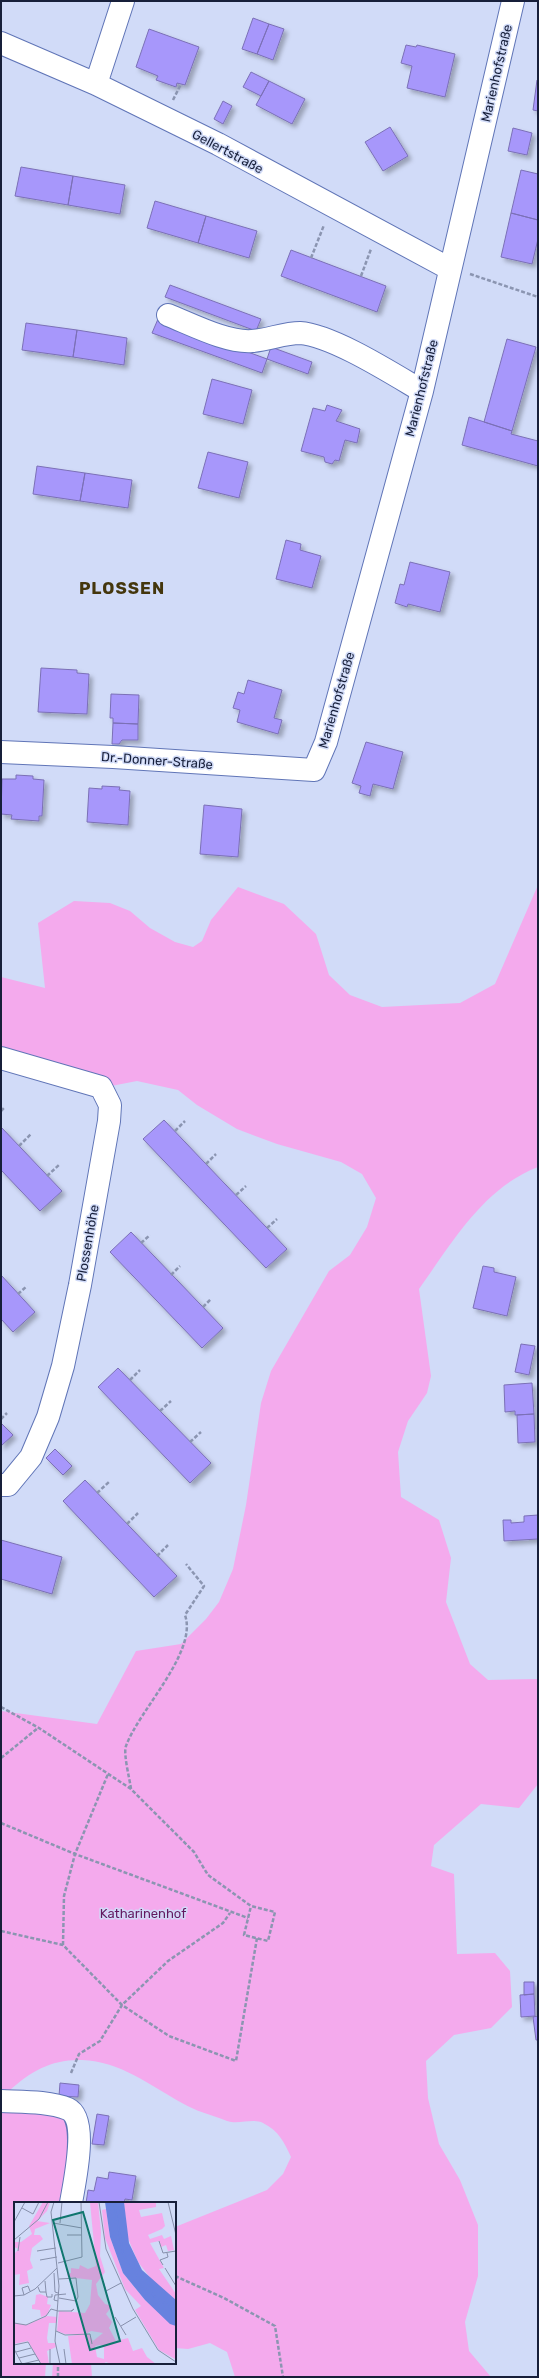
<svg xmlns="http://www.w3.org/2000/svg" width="539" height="2378" viewBox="0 0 539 2378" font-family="Rubik,sans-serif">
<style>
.green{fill:#f4aaed}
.building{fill:#a797fb;stroke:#7b70b6;filter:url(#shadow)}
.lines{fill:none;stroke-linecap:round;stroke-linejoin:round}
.minor-casing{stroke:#6075b7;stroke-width:24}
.path{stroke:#8b95b1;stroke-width:2.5;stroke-dasharray:4 2;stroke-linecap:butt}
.minor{stroke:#fff;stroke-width:22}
.labels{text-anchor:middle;stroke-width:3;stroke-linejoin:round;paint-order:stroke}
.street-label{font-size:13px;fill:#171f3a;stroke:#d1dbf8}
.park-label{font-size:13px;fill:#641860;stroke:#d1dbf8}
.district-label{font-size:17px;font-weight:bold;letter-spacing:1px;fill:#44360d;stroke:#d1dbf8}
.inset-river{fill:none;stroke:#6782df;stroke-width:2}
.inset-road{fill:none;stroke:#8790ac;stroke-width:1}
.view{fill:#0f766e;fill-opacity:0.15;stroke:#0f766e;stroke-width:2}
.inset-edge{fill:none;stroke:#171f3a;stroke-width:2}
</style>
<defs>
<filter id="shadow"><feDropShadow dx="3.5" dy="3.5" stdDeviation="2" flood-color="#0004"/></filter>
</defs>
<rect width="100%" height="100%" fill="#d1dbf8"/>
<!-- green -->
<path class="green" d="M538 885V1167C483 1188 452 1243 419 1289L431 1376 427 1393 408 1421 398 1452 401 1497 439 1520 451 1558 446 1602 470 1664 488 1680 538 1679V1784L519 1808 481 1804 434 1845 431 1866 454 1874 457 1954 495 1953 510 1971 512 2007 491 2028 454 2035 426 2061 428 2098 439 2144 460 2180 478 2225V2276L465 2322 469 2351 491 2377H235L227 2352 210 2343 188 2349 175 2348V2227L267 2190 283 2174 291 2157C284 2142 279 2131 263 2123 253 2118 238 2125 227 2121 212 2115 195 2111 182 2103 151 2086 120 2061 82 2060 52 2059 31 2071 9 2091H1V1711L97 1724 136 1651 181 1644 206 1619 219 1602 233 1569 246 1505 261 1403 271 1371 329 1271 350 1255 367 1227 376 1198 362 1174 341 1162 277 1144 237 1129 197 1105 178 1090 137 1081 106 1087 100 1083 1 1046V977L45 988 38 923 74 901 110 903 130 911 150 928 175 942 193 947 202 941 211 920 238 887 284 904 316 934 329 975 350 995 382 1007 460 1003 495 984Z
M1 2109 58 2113 71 2118 66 2203H15V2363H46L45 2377H1Z
M53 2363H91L92 2377H52Z"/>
<!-- building -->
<path class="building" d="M253 18 269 24 257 54 242 49Z
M269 24 284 29 273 60 257 54Z
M149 29 199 47 185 85 177 83 176 87 156 80 158 76 136 67Z
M406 45 416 47 417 45 455 54 445 97 407 88 412 66 401 63Z
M251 72 269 81 261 96 243 87Z
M537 80 538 81V111L533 110Z
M269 81 305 99 292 124 256 105Z
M223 101 232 106 223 124 214 119Z
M390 127 408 156 383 171 365 142Z
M513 128 532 133 527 155 508 151Z
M21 167 73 176 68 205 15 196Z
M521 170 538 174V220L511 213Z
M73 176 125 185 120 214 68 205Z
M155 201 206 216 198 243 147 228Z
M511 213 538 220V239L532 264 501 257Z
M206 216 257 231 249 258 198 243Z
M291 250 386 286 377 312 281 276Z
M170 285 261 319 256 331 165 297Z
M158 319 267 359 262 373 152 333Z
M26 323 77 330 73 357 22 350Z
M77 330 127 338 124 365 73 357Z
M507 339 536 347 512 431 484 422Z
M271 347 312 362 308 374 267 359Z
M212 379 252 390 243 424 203 414Z
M327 405 342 410 336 421 360 429 357 443 345 440 339 461 335 460 332 464 325 462 324 457 301 451 313 408 325 411Z
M469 417 512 431 511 434 538 441V466L462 445Z
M208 452 248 462 239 498 198 488Z
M37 466 85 473 80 501 33 494Z
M85 473 132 480 128 508 80 501Z
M286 540 301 544 300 550 321 556 312 588 276 579Z
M410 562 450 572 440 612 408 604 407 607 395 603 400 584 404 585Z
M41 668 77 670V673L89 674 87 714 38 712Z
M248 680 282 690 274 718 282 720 278 734 237 722 240 710 233 708 238 692 244 694Z
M111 694 139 695 138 724 113 723V718H110Z
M113 723 138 724V740H122L119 744H112Z
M366 742 403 752 393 789 373 784 370 796 359 793 361 786 352 783Z
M16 775 33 776V779L44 780 42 816H39V821L11 819 12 815 1 814 2 779H16Z
M102 786 120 787 119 790 130 791 128 825 87 822 89 788 102 789Z
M204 805 242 809 238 857 200 854Z
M164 1120 287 1249 266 1268 143 1139Z
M1 1127 62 1191 40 1211 1 1170Z
M131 1232 223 1328 202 1348 110 1252Z
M483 1266 494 1268V1272L516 1277 507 1316 473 1308Z
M1 1275 35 1312 13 1332 1 1319Z
M521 1344 535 1346 529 1375 515 1372Z
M118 1368 211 1463 190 1483 98 1387Z
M532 1383 534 1414 515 1415V1411L505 1412 504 1385Z
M534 1414 535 1442 518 1443 517 1415Z
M1 1423 13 1435 1 1446Z
M55 1449 72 1466 63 1475 46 1458Z
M85 1480 177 1576 154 1597 63 1501Z
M538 1515V1539L504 1541 503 1520H511V1523L524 1522V1516Z
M1 1540 62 1557 52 1594 1 1579Z
M524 1982H534V1994L524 1995Z
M534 1994 535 2016 521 2017 520 1995Z
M538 2016V2040H536L533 2017Z
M60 2083 79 2085 78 2097 59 2096Z
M97 2114 109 2116 104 2145 92 2144Z
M109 2172 136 2176 132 2200 125 2199 124 2203H86L88 2190 94 2191 97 2177 108 2179Z"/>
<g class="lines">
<!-- minor casing -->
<g class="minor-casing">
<path id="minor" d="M1 43 96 84 218 144 450 269
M96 84 123 1
M168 315C191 324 227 343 252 341 268 340 284 333 300 333 332 335 393 374 422 391
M1 752 113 757 314 770 326 742 422 391 513 1
M1 1058 101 1087 110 1105 109 1121 80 1285 63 1366 48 1417 31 1457 8 1485H1
M1 2101C21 2102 49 2101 68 2109 89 2119 74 2184 71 2203"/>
</g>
<!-- path -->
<path class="path" d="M173 100 181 84
M311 258 324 225
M470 274 538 297
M361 276 371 249
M1 1111 5 1107
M175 1131 185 1121
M19 1146 31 1134
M206 1164 216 1154
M47 1176 60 1164
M236 1195 246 1186
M267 1228 277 1219
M141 1243 150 1235
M171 1275 180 1266
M18 1294 27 1286
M203 1307 211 1299
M130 1380 140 1370
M160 1411 171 1401
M1 1419 7 1413
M190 1442 201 1432
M97 1493 109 1482
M127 1524 138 1513
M157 1556 168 1545
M1 1707 39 1728 131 1789 194 1852 208 1875 251 1906 275 1912 268 1941 244 1935 251 1906
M1 1758 38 1728
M131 1789C130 1780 123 1754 126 1746 139 1710 198 1652 185 1615L204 1586 186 1564
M1 1823 75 1854 248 1918
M1 1931 63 1945 122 2005 168 1961 223 1923 230 1913
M63 1945 64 1896 75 1854 108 1774
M71 2073 79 2054 100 2041 122 2005 169 2036 236 2061 257 1938
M175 2276 224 2298 275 2326 283 2377
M58 2377V2363"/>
<!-- minor -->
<use href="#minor" class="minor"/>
</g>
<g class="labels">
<!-- street labels -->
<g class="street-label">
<text transform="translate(496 73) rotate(-77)" y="5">Marienhofstraße</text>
<text transform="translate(228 151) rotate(28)" y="5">Gellertstraße</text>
<text transform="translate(421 388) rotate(-76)" y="5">Marienhofstraße</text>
<text transform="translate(336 700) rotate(-74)" y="5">Marienhofstraße</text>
<text transform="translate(157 760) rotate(4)" y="5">Dr.-Donner-Straße</text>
<text transform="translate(87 1243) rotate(-80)" y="5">Plossenhöhe</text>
</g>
<!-- park labels -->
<g class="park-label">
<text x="143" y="1918">Katharinenhof</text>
</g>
<!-- district labels -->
<g class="district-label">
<text x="122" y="594">PLOSSEN</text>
</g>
</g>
<!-- overview -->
<g transform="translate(14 2202)">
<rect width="162" height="162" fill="#d1dbf8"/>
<path d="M29 0H36L33 9 23 19 36 21 21 27 20 33H26L29 37 18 46 16 58 19 66 13 69 15 81 5 83 6 72 0 73V52L5 47 0 45V40H7L18 32 15 24ZM76 0H84L87 30 86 54 91 70 82 82 84 93 91 102 98 104 92 112 98 120 95 126 102 139 114 136 119 149 128 146 133 155 142 162H97L92 160 89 162H58L54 134 75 132 79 139 89 131 77 129 72 132H51L43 129 45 109 71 111 76 102 78 78 54 75 53 72 57 71V66L65 67 66 63 74 67 82 64ZM85 143H88L90 146V157L83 155 81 144ZM110 0H142V5L125 8 127 15 148 11 151 24 148 27 134 33 136 37 148 33 150 37 157 34 160 48 154 49 152 43 147 45 145 39 136 41 150 66 145 67 162 92V98L138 78 124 60 113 34ZM92 7 96 35 109 71 131 98 162 124 161 157 145 148 121 108 127 104 111 87 91 36 88 8ZM26 92 34 95 33 102 37 103 33 113 27 115 26 108 18 107V103L21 102 22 93ZM33 114 43 115 42 121H35L33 136 34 141H41L42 145 33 149 35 162H27L14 139 0 142V121L13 123Z" fill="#f4aaed" fill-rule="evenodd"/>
<path d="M91 0H110L115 41 128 68 162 98V124L156 122 131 98 109 71 96 35Z" fill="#6782df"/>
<path class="inset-river" d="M100 0 109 51 115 64 140 94 162 109"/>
<path class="inset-road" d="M40 0 37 10 45 84 41 139 46 162M85 0 92 47 119 107 144 148 162 160M154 0 162 33M8 6 19 12 25 0M0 20 11 0M39 21 68 26M46 21 48 0M53 33H68M0 38 25 17 34 0M145 39 149 51 162 49M4 49 6 35M23 49 42 46M26 58 43 55M44 61 68 55 67 0M149 63 146 58 154 55 153 51M151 66 162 84M40 71 41 90 44 91M45 77 62 76 64 95 62 99 45 96M89 79 92 89 107 81M24 85 26 90H32L31 79M32 90 33 95H38V92M10 93 8 86 14 84 16 89M0 94 10 93 21 87 43 66M44 99 40 98 41 93 52 92M101 115 112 133M0 121 12 123 32 114 37 107 44 109H58L60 107 57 109M107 124 122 115M42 129 51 133 76 132 78 142M0 143 14 140 27 162M0 147 8 162M50 147 52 162M2 150 17 146M5 156 21 152M8 162 25 158M36 162V147"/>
<path class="view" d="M69 10 106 139 76 148 39 18Z"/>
<rect width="162" height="162" class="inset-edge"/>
</g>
<!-- border -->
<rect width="539" height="2378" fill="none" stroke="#171f3a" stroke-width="4"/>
</svg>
